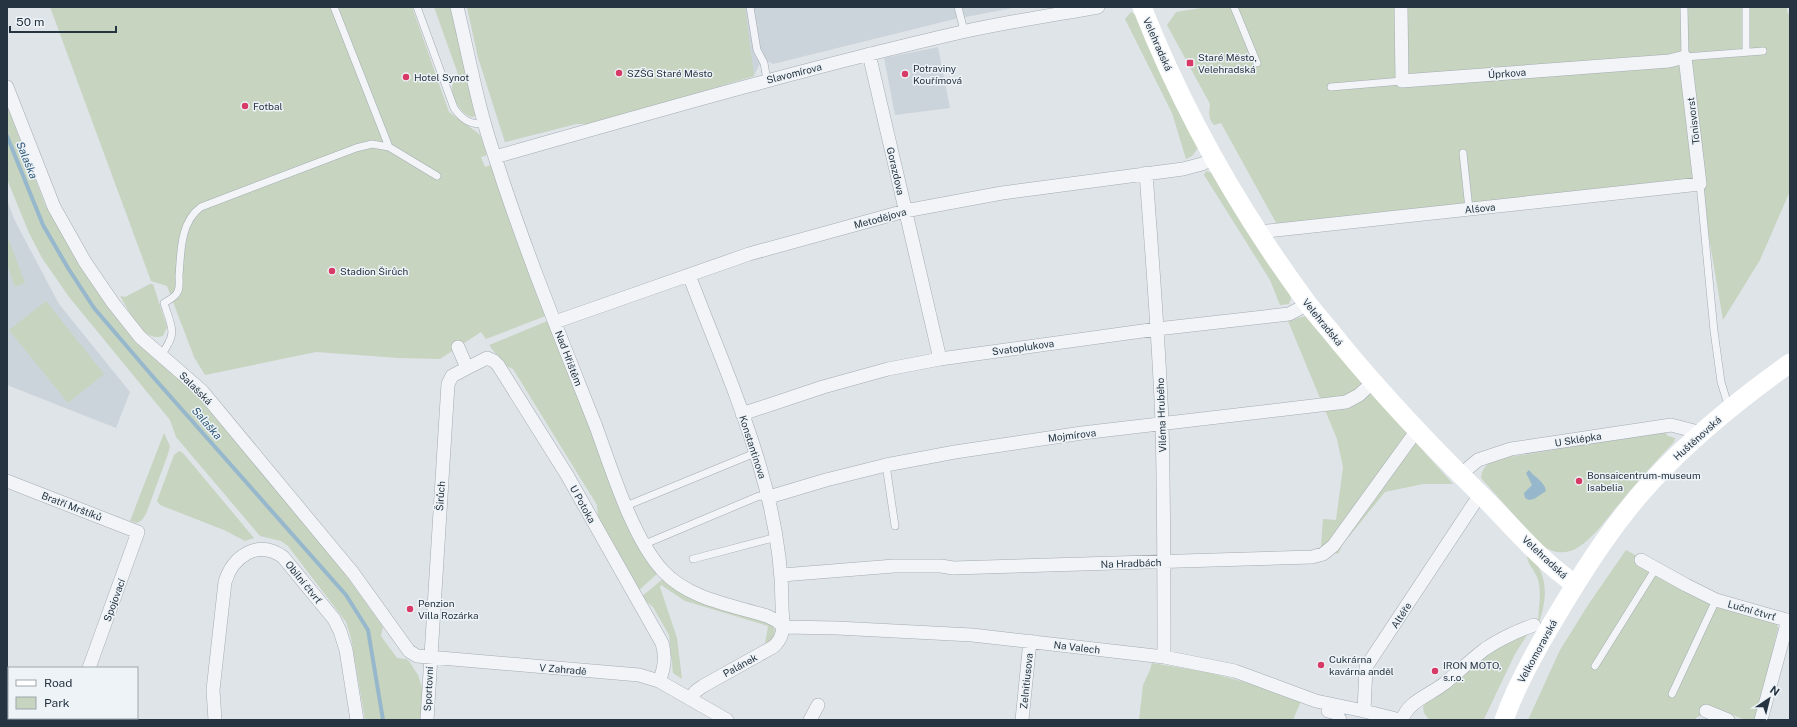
<svg xmlns="http://www.w3.org/2000/svg" width="1797" height="727" viewBox="0 0 1797 727" font-family="'Public Sans',sans-serif">
<style>
.built{fill:#ccd4db}
.green{fill:#c7d4bf}
.water{fill:#97b8cc}
.lines{fill:none;stroke-linecap:round;stroke-linejoin:round}
.stream{stroke:#97b8cc;stroke-width:4}
.lane-casing{stroke:#a4acb3;stroke-width:8}
.street-casing{stroke:#a4acb3;stroke-width:14}
.lane{stroke:#f2f4f7;stroke-width:7}
.street{stroke:#f2f4f7;stroke-width:13}
.secondary{stroke:#fff;stroke-width:19}
.poi-dot{fill:#d83a67;stroke:#eef3f7;stroke-width:1.5}
.labels{text-anchor:middle;stroke-width:3;stroke-linejoin:round;paint-order:stroke}
.street-label{font-size:10px;fill:#263441;stroke:#eef3f7}
.poi-label{font-size:10px;fill:#263441;stroke:#eef3f7;text-anchor:start}
.water-label{font-size:11px;font-style:italic;fill:#2d5978;stroke:#eef3f7}
</style>
<rect width="100%" height="100%" fill="#dfe4e9"/>
<!-- built -->
<path class="built" d="M467 7H1018L955 19 773 64 769 62 764 63 759 65 754 76 593 124H576L505 142 478 57Z
M938 47 950 108 895 115 884 58Z
M7 200 14 219 59 304 130 392 116 428 7 385Z"/>
<!-- green -->
<path class="green" d="M50 7H412L449 112 478 133 481 136 487 155 481 157 485 167 491 165 548 315 486 339 481 332 440 359 399 358 316 352 205 375 194 357 167 286 151 281Z
M434 7H451L476 115 473 117C463 117 452 99 452 88 452 84 456 78 458 74Z
M467 7H745L754 76 593 124H576L505 142 478 57Z
M1208 7H1787V12L1790 15V191L1760 260 1723 320 1700 184 1280 230 1221 123 1214 125C1208 119 1209 112 1210 104L1167 25 1176 12Z
M1131 12 1137 16 1198 148 1192 156 1186 159 1172 113 1125 19Z
M7 106 46 207 141 345C158 362 177 375 194 391L340 567 383 627 381 636 397 658 406 659 409 661 418 675 423 690 421 719 365 720 351 638 346 622 288 546 281 541 260 536 176 437 170 420 69 297 42 258 29 233 7 179Z
M1206 171 1212 173 1289 292 1291 298 1289 304 1280 305 1270 280 1204 175Z
M7 235 25 283 15 287 7 264Z
M150 284H153L167 327 163 336C142 343 129 310 120 296L125 297Z
M46 301 104 374 68 403 9 330Z
M1305 316 1313 321 1400 425 1453 484H1423L1385 492 1343 544 1338 554 1321 546 1323 519 1336 520 1343 467 1337 439 1288 321Z
M550 320 658 573 637 592 598 518 597 505 513 369 504 365 489 345Z
M1665 432 1668 436 1675 438 1674 442C1655 462 1637 482 1619 504 1606 519 1594 538 1577 548 1565 555 1554 553 1542 546L1481 478C1482 467 1487 464 1497 459Z
M164 433 170 446 168 454 146 514 142 520 137 523 130 521Z
M179 451 183 453 254 538 245 541 224 530 160 505 157 501 174 455Z
M1626 550 1702 592 1776 621 1778 628 1758 713 1754 719 1745 720 1709 705 1704 715 1697 717 1695 720H1528L1560 650 1588 605Z
M1529 555C1550 575 1547 601 1538 625 1538 610 1542 594 1538 580 1536 572 1528 565 1527 557Z
M664 578 771 623C778 632 774 636 769 645L765 644 768 626 685 601 661 585 660 587 677 638 682 679 673 673 669 635 653 607 641 597Z
M1529 632 1515 654 1484 719 1483 720H1430C1424 715 1421 709 1425 702L1505 643Z
M1152 663 1207 672 1267 688 1301 701 1293 720H1139L1143 685 1150 670Z"/>
<!-- water -->
<path class="water" d="M1529 470C1534 477 1545 482 1546 491L1534 499 1529 500 1525 498 1524 493 1532 485 1526 473Z"/>
<g class="lines">
<!-- stream -->
<path class="stream" d="M7 136 43 225 68 268 94 308 154 378 346 595 368 630 383 720"/>
<!-- lane casing -->
<g class="lane-casing">
<path id="lane" d="M334 7 389 147
M417 7 454 108C462 119 470 126 485 123
M750 7 757 50 764 63 767 80
M958 7 964 31
M1234 7 1257 63
M1684 7 1685 57 1763 51
M1746 7V52
M1331 87 1402 81
M1463 153 1469 209
M1700 184 1714 331 1721 382 1729 408
M161 355C178 332 172 329 164 303 169 300 176 297 178 291 180 287 179 280 179 276 181 252 180 222 201 207L356 148 372 144 389 147 437 176
M886 465 895 526
M626 506 755 453
M645 544 759 496 769 497
M693 559 777 537
M1595 666 1656 568
M1672 694 1716 600"/>
</g>
<!-- street casing -->
<g class="street-casing">
<path id="street" d="M457 7C469 57 478 109 495 157 524 248 560 336 595 424 611 467 632 538 663 571 689 599 731 605 767 616L777 621 784 627
M869 54 940 359
M7 87 54 207 85 262 113 303 140 337 202 391 353 573 409 651 417 656 639 675 659 681 727 720
M495 157C650 113 805 68 962 32 1007 22 1053 15 1098 7
M1146 173C1152 257 1159 340 1162 424 1164 502 1164 580 1164 657
M1259 232 1700 184 1685 57 1669 61 1402 81 1401 7
M689 275C729 381 782 490 782 605 782 621 787 635 773 647L703 686 696 691 690 699
M555 322 749 254 905 211 1002 193 1183 169 1202 164 1214 158
M467 368 487 358 494 361 498 365 567 475 662 643C666 656 665 668 659 681
M742 414 823 387 888 369 940 359 1157 329 1289 314 1308 304
M1460 475 1478 460 1511 449 1671 425 1702 433
M7 481 138 532 89 668
M769 497 826 480 886 465 955 452 1082 433 1346 402 1359 395 1373 382
M1641 560 1686 585 1716 600 1790 621
M782 575 894 566H941L953 568 1312 557 1323 554 1333 546 1417 430
M784 627 837 628 972 635 1164 657 1235 671 1316 701 1364 711
M7 699 9 700
M1328 711 1336 713 1340 720
M1706 711 1728 720
M56 718 61 720
M71 720 72 718
M215 720 213 690 225 582C233 556 258 539 283 557L334 619 340 631 346 650 357 720
M427 720 448 384 452 376 467 368 458 347
M810 720 818 705
M1022 720 1030 641
M1400 720 1364 711 1366 667 1475 502 1482 496
M1402 720C1408 701 1430 695 1445 683 1458 672 1471 660 1485 649 1500 639 1517 631 1534 625
M1761 720 1788 620"/>
</g>
<!-- lane -->
<use href="#lane" class="lane"/>
<!-- street -->
<use href="#street" class="street"/>
<!-- secondary -->
<path class="secondary" d="M1142 7C1183 111 1241 213 1308 304 1318 317 1330 330 1340 343 1383 395 1429 444 1477 491 1509 522 1538 559 1575 584
M1504 720C1517 683 1537 648 1557 615 1585 568 1615 521 1652 481 1693 436 1741 398 1790 363"/>
</g>
<!-- markers -->
<g class="poi-dot">
<rect x="1186" y="59" width="8" height="8" rx="2"/>
<circle cx="619" cy="73" r="4"/>
<circle cx="905" cy="74" r="4"/>
<circle cx="406" cy="77" r="4"/>
<circle cx="245" cy="106" r="4"/>
<circle cx="332" cy="271" r="4"/>
<circle cx="1579" cy="481" r="4"/>
<circle cx="410" cy="609" r="4"/>
<circle cx="1321" cy="665" r="4"/>
<circle cx="1435" cy="671" r="4"/>
</g>
<g class="labels">
<!-- street labels -->
<g class="street-label">
<text transform="translate(1158 44) rotate(66)" y="4">Velehradská</text>
<text transform="translate(794 73) rotate(-14)" y="4">Slavomírova</text>
<text transform="translate(1507 73) rotate(-4)" y="4">Úprkova</text>
<text transform="translate(1693 121) rotate(-97)" y="4">Tönisvorst</text>
<text transform="translate(896 171) rotate(77)" y="4">Gorazdova</text>
<text transform="translate(1480 208) rotate(-6)" y="4">Alšova</text>
<text transform="translate(880 218) rotate(-15)" y="4">Metodějova</text>
<text transform="translate(1323 322) rotate(51)" y="4">Velehradská</text>
<text transform="translate(1023 347) rotate(-8)" y="4">Svatoplukova</text>
<text transform="translate(569 358) rotate(69)" y="4">Nad Hřištěm</text>
<text transform="translate(196 388) rotate(45)" y="4">Salašská</text>
<text transform="translate(1161 415) rotate(-92)" y="4">Viléma Hrubého</text>
<text transform="translate(1072 435) rotate(-7)" y="4">Mojmírova</text>
<text transform="translate(1697 438) rotate(-42)" y="4">Huštěnovská</text>
<text transform="translate(1578 439) rotate(-9)" y="4">U Sklépka</text>
<text transform="translate(753 447) rotate(72)" y="4">Konstantinova</text>
<text transform="translate(440 496) rotate(-86)" y="4">Širůch</text>
<text transform="translate(583 504) rotate(61)" y="4">U Potoka</text>
<text transform="translate(72 506) rotate(21)" y="4">Bratří Mrštíků</text>
<text transform="translate(1545 557) rotate(43)" y="4">Velehradská</text>
<text transform="translate(1131 563) rotate(-2)" y="4">Na Hradbách</text>
<text transform="translate(304 582) rotate(51)" y="4">Obilní čtvrť</text>
<text transform="translate(114 600) rotate(-70)" y="4">Spojovací</text>
<text transform="translate(1752 610) rotate(16)" y="4">Luční čtvrť</text>
<text transform="translate(1401 615) rotate(-57)" y="4">Altéře</text>
<text transform="translate(1077 647) rotate(7)" y="4">Na Valech</text>
<text transform="translate(1537 651) rotate(-61)" y="4">Velkomoravská</text>
<text transform="translate(740 665) rotate(-29)" y="4">Palánek</text>
<text transform="translate(563 669) rotate(5)" y="4">V Zahradě</text>
<text transform="translate(1026 681) rotate(-84)" y="4">Zelnitiusova</text>
<text transform="translate(428 689) rotate(-87)" y="4">Sportovní</text>
</g>
<!-- poi labels -->
<g class="poi-label">
<text x="1198" y="61">Staré Město,<tspan x="1198" dy="12">Velehradská</tspan></text>
<text x="913" y="72">Potraviny<tspan x="913" dy="12">Kouřímová</tspan></text>
<text x="627" y="77">SZŠG Staré Město</text>
<text x="414" y="81">Hotel Synot</text>
<text x="253" y="110">Fotbal</text>
<text x="340" y="275">Stadion Širůch</text>
<text x="1587" y="479">Bonsaicentrum-museum<tspan x="1587" dy="12">Isabelia</tspan></text>
<text x="418" y="607">Penzion<tspan x="418" dy="12">Villa Rozárka</tspan></text>
<text x="1329" y="663">Cukrárna<tspan x="1329" dy="12">kavárna anděl</tspan></text>
<text x="1443" y="669">IRON MOTO,<tspan x="1443" dy="12">s.r.o.</tspan></text>
</g>
<!-- water labels -->
<g class="water-label">
<text transform="translate(27 160) rotate(68)" y="4">Salaška</text>
<text transform="translate(207 423) rotate(49)" y="4">Salaška</text>
</g>
</g>
<!-- border -->
<rect width="1797" height="727" fill="none" stroke="#263441" stroke-width="16"/>
<!-- legend -->
<rect x="8" y="667" width="130" height="52" fill="#eef3f7" stroke="#9ea7ae"/>
<rect x="16" y="680" width="20" height="6" fill="#ffffff" stroke="#9ea7ae"/>
<text x="44" y="687" font-size="12" fill="#263441">Road</text>
<rect x="16" y="697" width="20" height="12" fill="#c7d4bf" stroke="#9ea7ae"/>
<text x="44" y="707" font-size="12" fill="#263441">Park</text>
<!-- north arrow -->
<g transform="translate(1769 699) rotate(35)" stroke="#eef3f7" stroke-width="3" paint-order="stroke">
<path d="M0-3L7 15L0 10L-7 15Z" fill="#263441"/>
<text y="-6" font-size="11" font-weight="bold" text-anchor="middle" fill="#263441">N</text>
</g>
<!-- scale -->
<path d="M10 26v6h106v-6" fill="none" stroke="#263441" stroke-width="2"/>
<text x="16" y="26" font-size="12" fill="#263441" stroke="#eef3f7" stroke-width="3" paint-order="stroke">50 m</text>
</svg>
